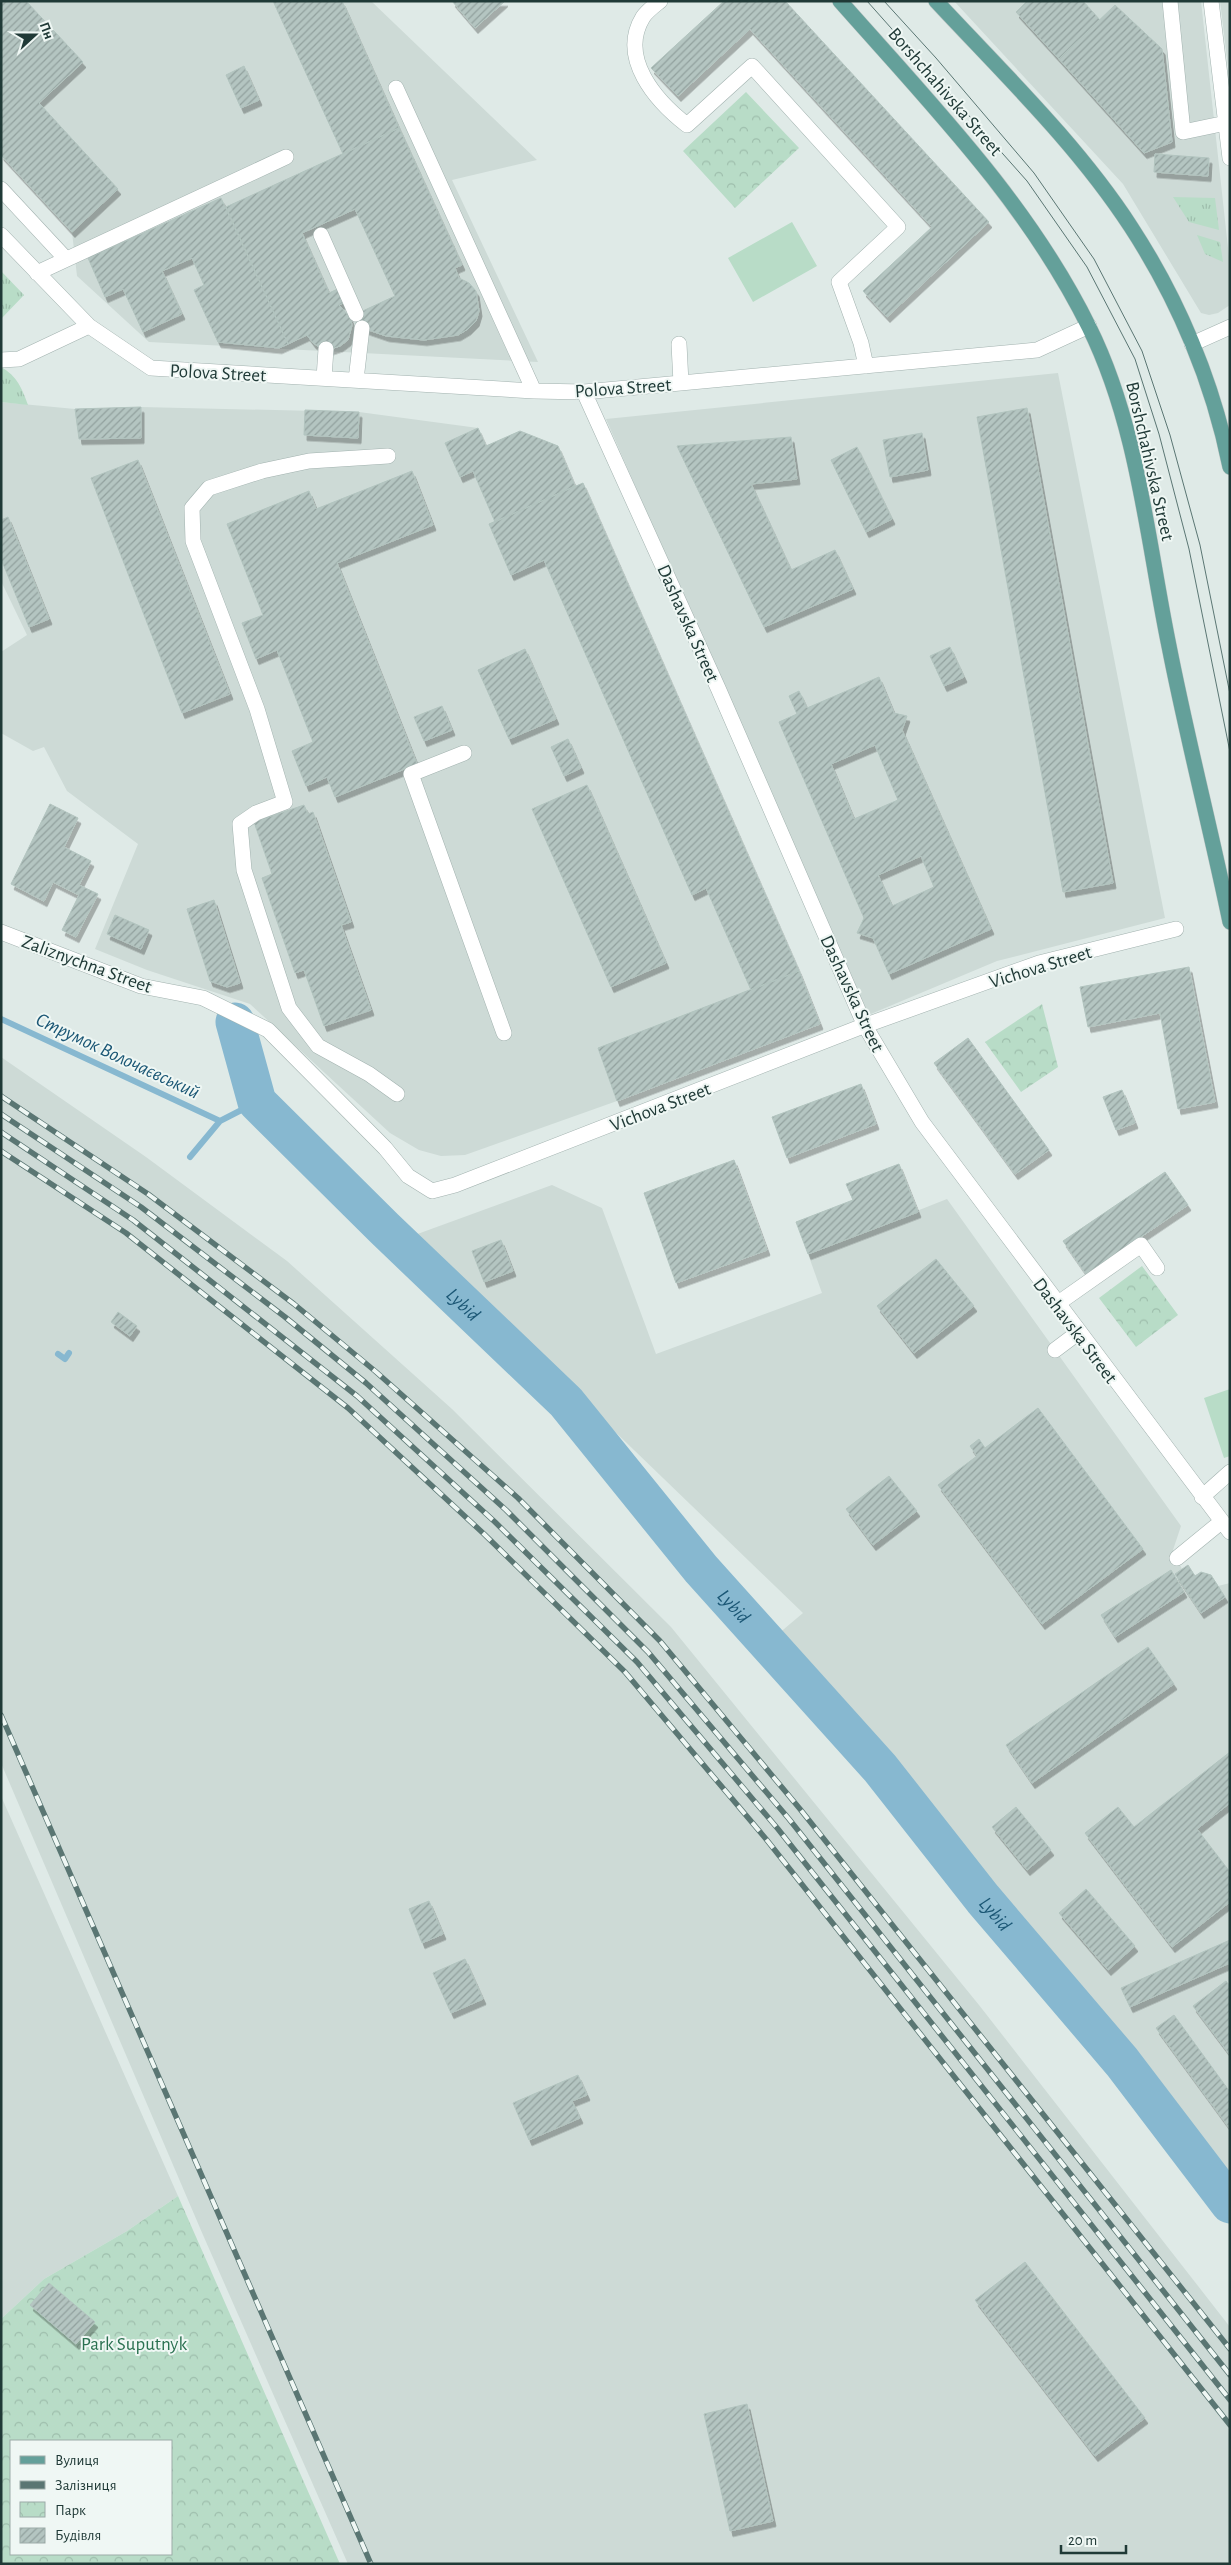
<svg xmlns="http://www.w3.org/2000/svg" width="1231" height="2565" viewBox="0 0 1231 2565" font-family="'Alegreya Sans',sans-serif">
<style>
.built{fill:#cddad6}
.grass{fill:url(#grass-tufts)}
.park{fill:url(#park-crowns);fill-rule:evenodd}
.garden{fill:#b8dcc7}
.lines{fill:none;stroke-linecap:round;stroke-linejoin:round}
.stream{stroke:#87b8d0;stroke-width:6}
.river{stroke:#87b8d0;stroke-width:39}
.building{fill:url(#building-hatch);stroke:#b2c4bf;fill-rule:evenodd;filter:url(#shadow)}
.minor-casing{stroke:#a2b2af;stroke-width:16}
.major-casing{stroke:#bcc4c3;stroke-width:16}
.minor{stroke:#fff;stroke-width:15}
.major{stroke:#64a09a;stroke-width:15}
.tram{stroke:#5a7673;stroke-width:1}
.rail-casing{stroke:#5a7673;stroke-width:5.5}
.rail{stroke:#eff7f4;stroke-width:4;stroke-dasharray:11;stroke-linecap:butt}
.labels{text-anchor:middle;stroke-width:4;stroke-linejoin:round;paint-order:stroke}
.street-label{font-size:19px;fill:#203a37;stroke:#eff7f4}
.park-label{font-size:19px;fill:#2b7151;stroke:#eff7f4}
.water-label{font-size:20px;font-style:italic;fill:#1b5775;stroke:#eff7f4}
</style>
<defs>
<pattern id="grass-tufts" width="24" height="20" patternUnits="userSpaceOnUse" patternTransform="scale(1.25)"><rect width="24" height="20" fill="#b8dcc7"/><path d="M3 7l-1-3M5 7V3M7 7l1-3M15 17l-1-3M17 17v-4M19 17l1-3" fill="none" stroke="#9ebeac"/></pattern>
<pattern id="park-crowns" width="20" height="18" patternUnits="userSpaceOnUse" patternTransform="scale(1.25)"><rect width="20" height="18" fill="#b8dcc7"/><path d="M2 6a3 3 0 1 1 6 0M12 15a3 3 0 1 1 6 0" fill="none" stroke="#9ebeac"/></pattern>
<pattern id="building-hatch" width="6" height="6" patternUnits="userSpaceOnUse" patternTransform="scale(1.25)"><rect width="6" height="6" fill="#b4c5c1"/><path d="M-1 1l2-2M0 6l6-6M5 7l2-2" fill="none" stroke="#92a19e"/></pattern>
<filter id="shadow"><feDropShadow dx="3" dy="5.5" stdDeviation="0" flood-color="#0004"/></filter>
</defs>
<rect width="100%" height="100%" fill="#dfeae7"/>
<!-- built -->
<path class="built" d="M1 1H371L537 160 452 180 538 362 149 342 77 276 72 232 1 155Z
M954 1H1201L1230 266V305L1218 313 1209 315 1201 313 1123 184Z
M1220 1H1230V83Z
M1058 373 1165 918 997 961 866 1016 606 419Z
M1 402 75 409 141 407 359 412 478 428 486 446 520 431 558 446 575 486 583 483 799 971 820 1024 617 1101 465 1155 441 1156 419 1150 390 1133 250 1004 147 970 95 949 138 844 67 791 44 747 33 751 1 733V652L27 635 1 581Z
M1 1057 146 1157 287 1261 452 1409 671 1627 979 2005 1230 2327V2564H348L203 2235 1 1763Z
M552 1185 602 1208 656 1354 822 1293 808 1254 947 1199 1181 1526 1173 1550 1182 1569 1188 1565 1195 1576 1201 1572 1211 1575 1218 1586 1230 1583V2198L1023 1935 771 1640 803 1613 412 1236Z
M1 1796 178 2196 127 2231 44 2279 1 2319Z"/>
<!-- grass -->
<path class="grass" d="M1173 197 1215 198 1219 230 1189 222Z
M1197 235 1220 242 1223 262 1205 254Z
M1 271 24 295 1 319Z
M1 367C17 376 22 388 28 405L1 402Z"/>
<!-- park -->
<path class="park" d="M746 92 799 148 735 208 683 151Z
M1042 1004 1058 1067 1021 1092 985 1042Z
M1142 1266 1178 1315 1136 1347 1099 1298Z
M178 2196 340 2564H1V2319L44 2279 127 2231ZM11 2441H171V2554H11Z"/>
<!-- garden -->
<path class="garden" d="M792 222 817 266 753 302 728 258Z
M1230 1389V1456L1224 1458 1204 1398Z"/>
<g class="lines">
<!-- stream -->
<path class="stream" d="M1 1019 220 1121
M190 1157 220 1121 257 1102
M58 1354 65 1359 69 1353"/>
<!-- river -->
<path class="river" id="s1" d="M235 1022 257 1102 384 1228 566 1402 701 1569 880 1768 983 1899 1122 2062 1230 2204"/>
</g>
<!-- building -->
<path class="building" d="M1 1H26L83 62 39 103 118 189 72 232 1 155Z
M273 1H342L399 128 343 154Z
M452 1H505L475 28Z
M724 1H785L989 222 887 317 863 291 932 227 750 29 678 96 651 68Z
M1027 1H1083L1100 20 1059 59 1016 12Z
M1115 5 1162 49 1172 142 1144 153 1059 59Z
M244 66 259 100 241 108 226 75Z
M399 128 462 265 455 268 459 278 469 283 476 291 479 311 476 321 468 329 458 335 424 340 386 336 357 326 354 315 395 296 355 209 302 233 329 293 342 287 348 301 339 305 350 317 352 325 348 340 340 346 331 349 321 348 313 343 307 335 288 344 226 207Z
M1155 154 1209 158 1208 176 1154 172Z
M221 198 288 344 279 348 218 342 194 290 204 285 192 258 162 271 182 314 143 332 123 289 105 297 88 258Z
M141 407V438L79 439 75 409Z
M1027 408 1113 883 1063 892 977 417Z
M305 410 359 412 358 438 304 435Z
M478 428 486 446 520 431 558 446 575 486 495 522 473 471 460 477 445 443Z
M922 433 928 470 890 477 883 440Z
M791 437 797 479 751 484 791 570 835 550 853 589 764 627 677 446Z
M857 447 892 519 866 532 831 460Z
M138 460 230 694 182 713 91 478Z
M412 471 433 525 337 563 417 764 335 797 327 777 306 786 292 751 313 742 277 650 256 659 242 623 263 615 227 524 309 491 316 509Z
M583 483 799 971 751 990 706 888 692 895 544 560 511 575 489 524Z
M8 517 49 619 29 627 1 559V520Z
M950 647 964 677 944 686 930 656Z
M525 649 556 719 509 739 478 670Z
M879 677 894 713 907 716 902 730 991 929 889 974 873 938 857 933 864 918 779 722 797 714 789 696 799 691 807 708ZM875 745 898 800 854 819 831 764ZM921 856 934 887 892 906 878 875Z
M442 706 452 730 424 741 414 717Z
M568 739 581 768 564 776 551 747Z
M587 785 666 963 611 987 532 809Z
M50 804 78 818 64 847 91 861 79 885 98 894 76 937 62 930 79 895 53 882 44 901 11 884Z
M304 805 308 814 313 812 351 922 341 925 371 1010 324 1026 304 970 295 973 262 878 272 874 254 822Z
M214 900 240 983 227 987 210 981 187 909Z
M115 915 149 930 141 949 107 934Z
M1189 967 1215 1102 1178 1109 1160 1013 1088 1027 1080 987Z
M799 971 820 1024 617 1101 598 1048Z
M968 1038 1049 1150 1015 1174 934 1063Z
M861 1084 876 1124 787 1158 772 1117Z
M1122 1090 1135 1123 1116 1130 1103 1097Z
M734 1160 767 1250 676 1283 644 1193Z
M899 1164 918 1212 808 1254 796 1222 853 1200 846 1184Z
M1165 1172 1188 1205 1086 1274 1063 1241Z
M501 1240 513 1271 484 1282 472 1251Z
M936 1259 974 1306 914 1353 877 1306Z
M118 1312 137 1326 130 1336 111 1322Z
M1038 1408 1143 1549 1042 1624 938 1485 977 1456 970 1446 979 1439 985 1448Z
M889 1476 917 1511 873 1545 846 1509Z
M1188 1565 1195 1576 1201 1572 1211 1575 1225 1597 1201 1613 1175 1574Z
M1171 1570 1184 1592 1115 1637 1101 1615Z
M1148 1647 1174 1684 1032 1783 1006 1745Z
M1230 1752V1803L1197 1829 1230 1872V1902L1172 1947 1085 1833 1118 1807 1134 1827Z
M1016 1807 1051 1850 1027 1870 992 1827Z
M1086 1889 1135 1946 1108 1970 1059 1913Z
M429 1901 443 1934 422 1943 409 1909Z
M1230 1940V1963L1130 2007 1121 1988Z
M465 1959 483 1999 451 2013 433 1973Z
M1226 1981 1230 1986V2055L1193 2006Z
M1174 2015 1230 2092V2129L1156 2028Z
M578 2075 587 2095 572 2101 580 2118 529 2140 513 2103Z
M1025 2262 1145 2418 1095 2456 975 2300Z
M49 2283 95 2322 76 2344 30 2305Z
M747 2404 773 2521 730 2531 704 2414Z"/>
<g class="lines">
<!-- minor casing -->
<g class="minor-casing">
<path id="minor" d="M660 1C654 6 647 11 643 17 618 58 656 101 687 125L752 66 898 227 839 282 861 343 866 366
M1170 1 1183 132 1226 123
M1211 1 1230 158
M396 88 534 391
M1 189 66 259
M1 235 89 326 151 368 534 391 584 392 1037 350 1089 326
M321 235 356 314
M37 273 286 157
M679 344 681 383
M1192 344 1230 327
M1 360 19 359 89 326
M324 378 326 349
M356 380 362 328
M584 392 718 688 865 1026 922 1122 1230 1532
M388 456 309 461 262 471 209 488 192 508 193 541 257 709 285 802 256 813 240 824 244 870 289 1008 318 1046 369 1074 397 1094
M464 753 411 774 504 1033
M1 932 141 986 203 998 268 1030 385 1148 408 1176 432 1191 455 1185 858 1028 1039 963 1176 929
M1057 1304 1141 1245 1157 1268
M1055 1350 1079 1332
M1202 1497 1230 1472
M1177 1558 1221 1522"/>
</g>
<!-- major casing -->
<g class="major-casing">
<path id="major" d="M840 1C931 104 1028 203 1089 327 1138 426 1147 539 1169 646 1187 738 1211 830 1230 922
M936 1C1003 73 1077 144 1131 227 1178 299 1213 382 1230 467"/>
</g>
<!-- minor -->
<use href="#minor" class="minor"/>
<!-- major -->
<use href="#major" class="major"/>
<!-- tram -->
<path class="tram" d="M867 1 1027 181 1087 267 1135 359 1159 434 1189 549 1230 752
M884 1 936 58 1034 173 1094 259 1142 351 1170 435 1200 545 1230 694"/>
<!-- rail casing -->
<g class="rail-casing">
<path id="rail" d="M1 1096 148 1194 294 1304 375 1371 518 1498 660 1641 800 1809 1230 2349
M1 1114 141 1207 285 1317 366 1383 506 1510 648 1652 789 1819 1230 2375
M1 1132 133 1220 357 1396 495 1522 637 1662 778 1829 1230 2400
M1 1151 126 1233 348 1408 484 1534 625 1672 766 1839 1230 2425
M1 1715 371 2564"/>
</g>
<!-- rail -->
<use href="#rail" class="rail"/>
</g>
<g class="labels">
<!-- street labels -->
<g class="street-label">
<text transform="translate(946 91) rotate(49)" y="7">Borshchahivska Street</text>
<text transform="translate(218 372) rotate(3)" y="7">Polova Street</text>
<text transform="translate(623 387) rotate(-4)" y="7">Polova Street</text>
<text transform="translate(1151 461) rotate(77)" y="7">Borshchahivska Street</text>
<text transform="translate(689 623) rotate(66)" y="7">Dashavska Street</text>
<text transform="translate(87 963) rotate(20)" y="7">Zaliznychna Street</text>
<text transform="translate(1040 966) rotate(-17)" y="7">Vichova Street</text>
<text transform="translate(853 993) rotate(65)" y="7">Dashavska Street</text>
<text transform="translate(660 1106) rotate(-21)" y="7">Vichova Street</text>
<text transform="translate(1076 1330) rotate(53)" y="7">Dashavska Street</text>
</g>
<!-- park labels -->
<g class="park-label">
<text x="134" y="2350">Park Suputnyk</text>
</g>
<!-- water labels -->
<g class="water-label">
<text transform="translate(118 1055) rotate(25)" y="7">Струмок Волочаєвський</text>
<text dy="7" stroke="none"><textPath href="#s1" startOffset="372">Lybid</textPath></text>
<text dy="7" stroke="none"><textPath href="#s1" startOffset="778">Lybid</textPath></text>
<text dy="7" stroke="none"><textPath href="#s1" startOffset="1182">Lybid</textPath></text>
</g>
</g>
<!-- border -->
<rect width="1231" height="2565" fill="none" stroke="#203a37" stroke-width="5"/>
<!-- legend -->
<rect x="10" y="2440" width="162" height="115" fill="#eff7f4" stroke="#9caba8"/>
<rect x="20" y="2456" width="25" height="8" fill="#64a09a" stroke="#9caba8"/>
<text x="55" y="2465" font-size="15" fill="#203a37">Вулиця</text>
<rect x="20" y="2481" width="25" height="8" fill="#5a7673" stroke="#9caba8"/>
<text x="55" y="2490" font-size="15" fill="#203a37">Залізниця</text>
<rect x="20" y="2502" width="25" height="15" fill="url(#park-crowns)" stroke="#9caba8"/>
<text x="55" y="2515" font-size="15" fill="#203a37">Парк</text>
<rect x="20" y="2528" width="25" height="15" fill="url(#building-hatch)" stroke="#9caba8"/>
<text x="55" y="2540" font-size="15" fill="#203a37">Будівля</text>
<!-- north arrow -->
<g transform="translate(35 35) rotate(69)" stroke="#eff7f4" stroke-width="4" paint-order="stroke">
<path d="M0-4L9 19L0 12L-9 19Z" fill="#203a37"/>
<text y="-8" font-size="14" font-weight="bold" text-anchor="middle" fill="#203a37">Пн</text>
</g>
<!-- scale -->
<path d="M1061 2545v8h65v-8" fill="none" stroke="#203a37" stroke-width="2.5"/>
<text x="1068" y="2545" font-size="15" fill="#203a37" stroke="#eff7f4" stroke-width="4" paint-order="stroke">20 m</text>
</svg>
